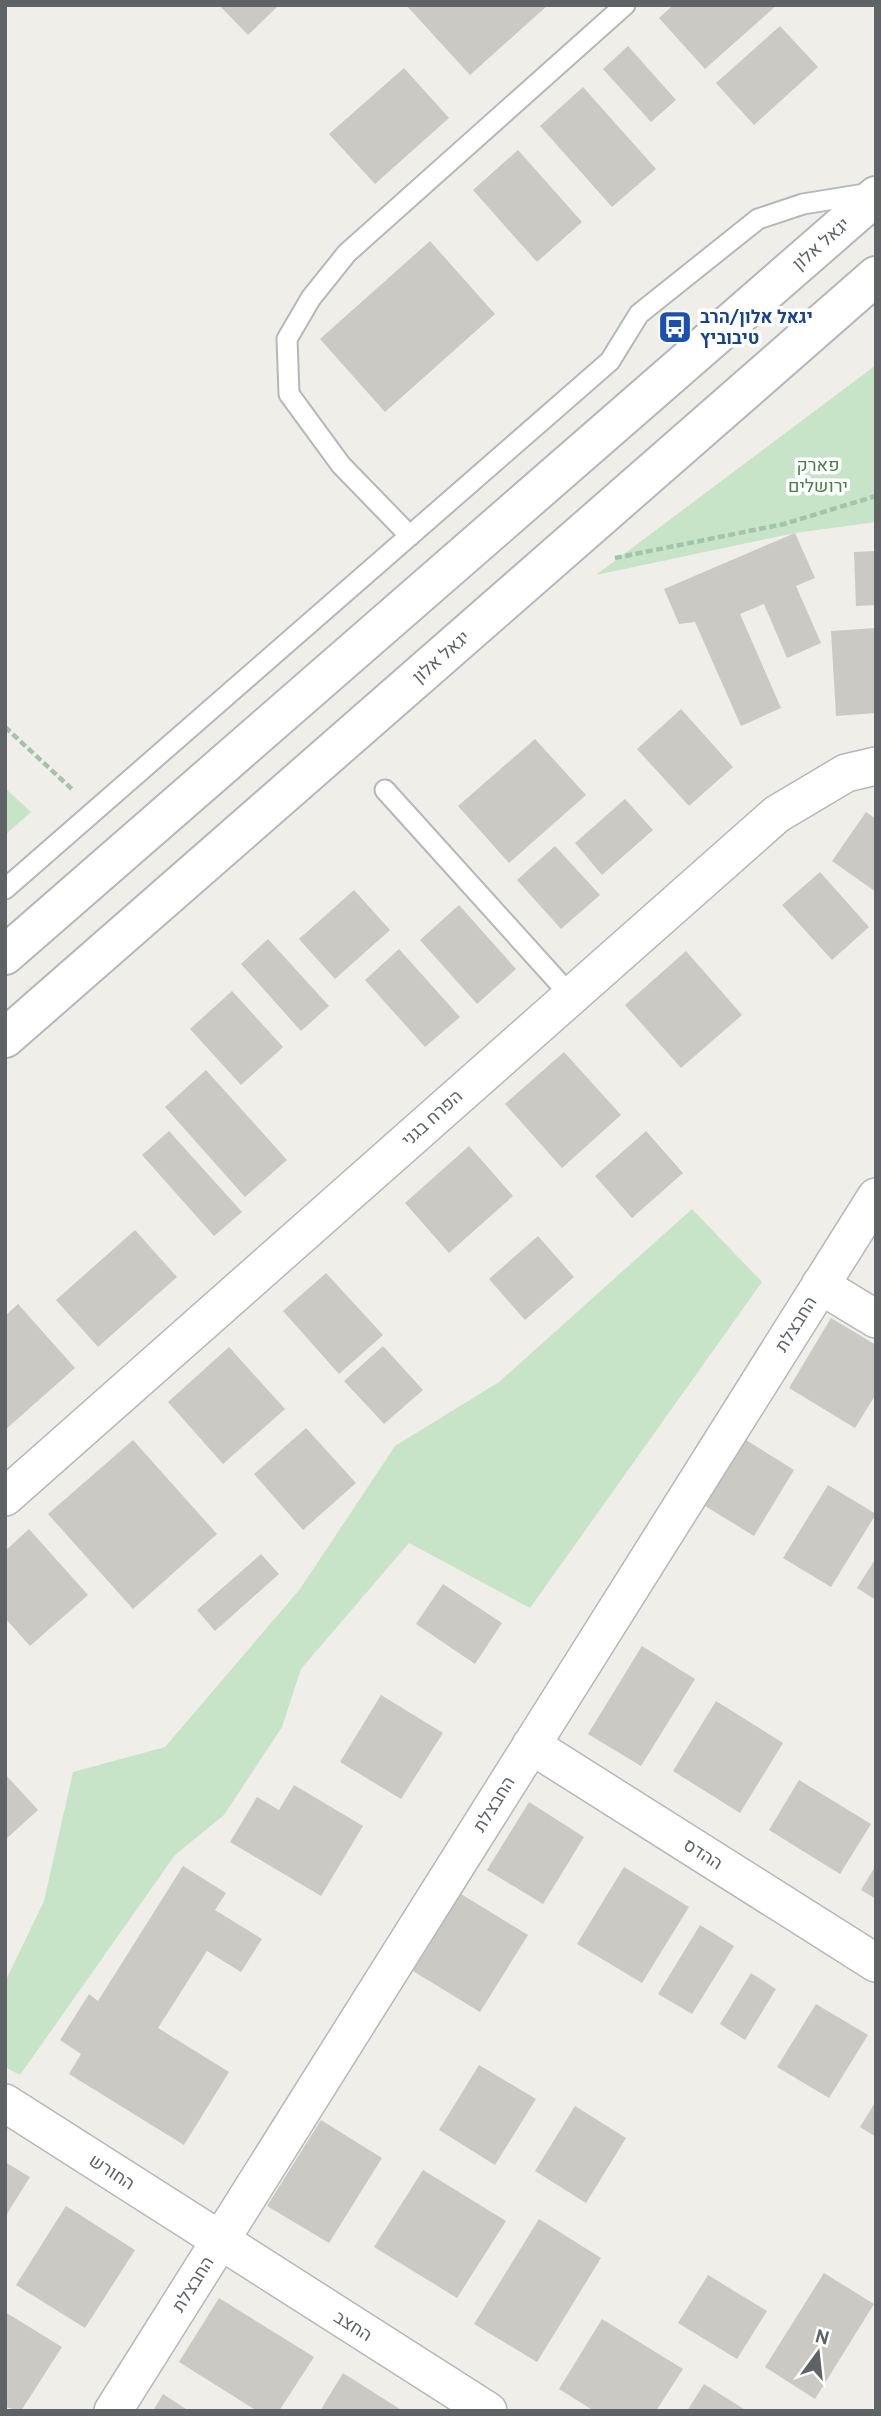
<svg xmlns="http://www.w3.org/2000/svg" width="881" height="2416" viewBox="0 0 881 2416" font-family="Overpass,Heebo,sans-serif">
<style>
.green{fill:#c8e4c8}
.building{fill:#cbc9c4}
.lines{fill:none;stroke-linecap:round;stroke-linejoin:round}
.lane-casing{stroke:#b5b8bb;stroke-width:23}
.street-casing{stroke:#b5b8bb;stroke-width:40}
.secondary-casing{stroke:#b4b7bb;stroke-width:42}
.path{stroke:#a2c4ab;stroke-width:4.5;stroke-dasharray:7 3.5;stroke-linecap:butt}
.lane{stroke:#fff;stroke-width:19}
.street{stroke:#fff;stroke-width:37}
.secondary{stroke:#fff;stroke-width:38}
.labels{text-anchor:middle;stroke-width:7;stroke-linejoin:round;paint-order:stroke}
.street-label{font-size:18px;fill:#5f6366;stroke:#fff}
.transit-label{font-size:18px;font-weight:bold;fill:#164399;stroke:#fff;text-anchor:start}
.park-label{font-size:18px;fill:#418443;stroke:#fff}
</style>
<rect width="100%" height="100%" fill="#f0eee8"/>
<!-- green -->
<path class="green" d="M876 365V522L795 533 596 575Z
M5 788 31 812 5 835Z
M692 1209 762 1282 530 1608 409 1543 301 1669 282 1727 224 1815 175 1855 20 2075 5 2067V1982L44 1901 73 1772 165 1747 300 1589 395 1446 499 1382Z"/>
<!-- building -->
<path class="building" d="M219 5H279L248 35Z
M406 5H548L470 75Z
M673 5H777L705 69 659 18Z
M780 26 818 67 754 125 716 83Z
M628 46 676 100 651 122 603 69Z
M404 68 449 118 375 184 329 134Z
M583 87 656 169 612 207 540 126Z
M518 150 582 222 537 262 473 190Z
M430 241 495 314 385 412 320 339Z
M795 533 815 578 796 586 821 643 787 658 764 604 740 614 781 708 741 726 695 622 679 624 664 589Z
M876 551V605L856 606 854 552Z
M876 628V713L836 716 831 631Z
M681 709 733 767 689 806 637 749Z
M535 739 586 795 509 863 458 806Z
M625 799 653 830 602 875 575 843Z
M866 812 876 819V892L832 861Z
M555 846 600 895 561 929 517 880Z
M820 872 869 927 832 960 782 905Z
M354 890 390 930 335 979 299 939Z
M459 905 516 969 477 1004 420 940Z
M268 939 329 1006 301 1031 241 964Z
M399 949 460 1017 425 1047 365 980Z
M686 951 742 1015 681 1068 625 1005Z
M232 991 283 1047 241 1085 190 1029Z
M564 1052 621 1115 562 1168 505 1104Z
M206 1070 287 1160 245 1197 165 1107Z
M169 1131 242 1212 214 1236 142 1155Z
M646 1131 683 1173 632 1218 595 1176Z
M469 1146 513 1196 449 1253 405 1203Z
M135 1230 177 1277 98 1347 56 1300Z
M538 1236 574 1277 525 1320 489 1279Z
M326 1273 383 1335 339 1374 283 1311Z
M18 1304 75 1368 5 1430V1316Z
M831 1318 876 1345V1394L855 1428 789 1388Z
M383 1346 423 1390 384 1424 344 1381Z
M229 1347 285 1409 223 1464 168 1402Z
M306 1428 356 1483 303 1530 254 1474Z
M743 1438 794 1470 754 1536 702 1504Z
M133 1440 217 1534 133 1609 48 1514Z
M828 1485 876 1514 831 1587 783 1558Z
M29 1529 88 1595 30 1646 5 1618V1551Z
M261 1554 279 1574 215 1631 197 1610Z
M876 1558V1600L857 1588Z
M443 1584 502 1623 475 1664 416 1624Z
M642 1646 695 1679 641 1766 588 1734Z
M381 1695 443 1733 401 1799 340 1762Z
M716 1701 783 1743 740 1813 673 1771Z
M5 1774 38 1810 5 1840Z
M799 1780 871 1824 840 1874 769 1830Z
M294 1785 363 1826 321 1896 230 1842 257 1797 279 1810Z
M529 1802 584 1837 543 1904 487 1870Z
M876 1865V1899L861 1890Z
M183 1866 226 1893 215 1910 262 1939 241 1972 207 1951 158 2028 229 2072 184 2145 69 2074 81 2054 60 2040 89 1994 98 2001Z
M624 1867 689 1907 642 1983 577 1944Z
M461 1894 528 1935 480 2012 413 1971Z
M700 1925 734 1946 692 2014 658 1994Z
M751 1973 776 1989 745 2040 720 2024Z
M816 2004 868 2035 829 2098 777 2067Z
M479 2065 536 2099 495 2165 439 2130Z
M876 2101V2137L860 2127Z
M575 2106 626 2138 586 2203 535 2171Z
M321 2120 382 2158 329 2243 267 2206Z
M5 2162 30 2177 5 2217Z
M423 2170 506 2221 457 2298 374 2247Z
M66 2206 135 2250 85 2328 16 2285Z
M539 2219 601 2258 537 2362 474 2324Z
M824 2273 874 2304 815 2399 765 2367Z
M708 2275 767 2311 737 2359 678 2323Z
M219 2298 314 2357 279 2411H257L179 2362Z
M5 2312 62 2347 21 2411 5 2407Z
M602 2319 683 2369 656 2411H594L559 2389Z
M343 2373 403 2411H320Z
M704 2384 747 2411H687Z
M163 2394 189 2411H153Z"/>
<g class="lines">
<!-- lane casing -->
<g class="lane-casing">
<path id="lane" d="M410 536 341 465 289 394 287 339 311 298 347 253 625 5
M385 790 571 996
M5 889 610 361 639 314 758 219 803 204 871 193"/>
</g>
<!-- street casing -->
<g class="street-casing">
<path id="street" d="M820 1285 876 1319
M5 1497 777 814 846 773 876 766
M531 1745 876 1963
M5 2103 488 2411
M113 2411 876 1197"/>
</g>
<!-- secondary casing -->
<g class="secondary-casing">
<path id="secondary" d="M5 955 876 196
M5 1038 876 276"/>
</g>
<!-- path -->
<path class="path" d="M615 558 784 524 876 496
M5 727 74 791"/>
<!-- lane -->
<use href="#lane" class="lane"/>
<!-- street -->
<use href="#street" class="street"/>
<!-- secondary -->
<use href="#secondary" class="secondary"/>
</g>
<!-- icons -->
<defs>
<g id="bus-square" transform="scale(1.75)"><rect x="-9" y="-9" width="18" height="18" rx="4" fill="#1a4fb4" stroke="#fff"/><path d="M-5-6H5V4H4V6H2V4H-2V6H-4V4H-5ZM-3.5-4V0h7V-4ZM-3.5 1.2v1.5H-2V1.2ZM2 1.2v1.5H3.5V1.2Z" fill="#fff"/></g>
</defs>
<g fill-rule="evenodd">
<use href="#bus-square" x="675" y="327"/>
</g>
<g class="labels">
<!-- street labels -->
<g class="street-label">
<text transform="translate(821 244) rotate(-41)" y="6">יגאל אלון</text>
<text transform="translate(441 657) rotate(-41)" y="6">יגאל אלון</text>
<text transform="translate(432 1118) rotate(-42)" y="6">הפרח בגני</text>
<text transform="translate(796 1324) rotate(-58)" y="6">החבצלת</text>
<text transform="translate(494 1804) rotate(-58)" y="6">החבצלת</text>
<text transform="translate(703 1854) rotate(32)" y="6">ההדס</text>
<text transform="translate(112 2172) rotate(33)" y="6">החורש</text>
<text transform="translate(193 2284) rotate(-58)" y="6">החבצלת</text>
<text transform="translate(353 2326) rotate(32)" y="6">החצב</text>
</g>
<!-- transit labels -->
<g class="transit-label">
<text x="700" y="323">יגאל אלון/הרב<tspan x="700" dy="21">טיבוביץ</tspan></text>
</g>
<!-- park labels -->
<g class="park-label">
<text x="818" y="471">פארק<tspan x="818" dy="21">ירושלים</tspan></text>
</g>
</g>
<!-- border -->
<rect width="881" height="2416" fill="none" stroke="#5f6366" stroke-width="14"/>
<!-- north arrow -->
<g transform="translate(818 2353) rotate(15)" stroke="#ffffff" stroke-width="5" paint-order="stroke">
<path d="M0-5L12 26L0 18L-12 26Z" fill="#5f6366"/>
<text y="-10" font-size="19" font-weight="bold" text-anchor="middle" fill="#5f6366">N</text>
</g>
</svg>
